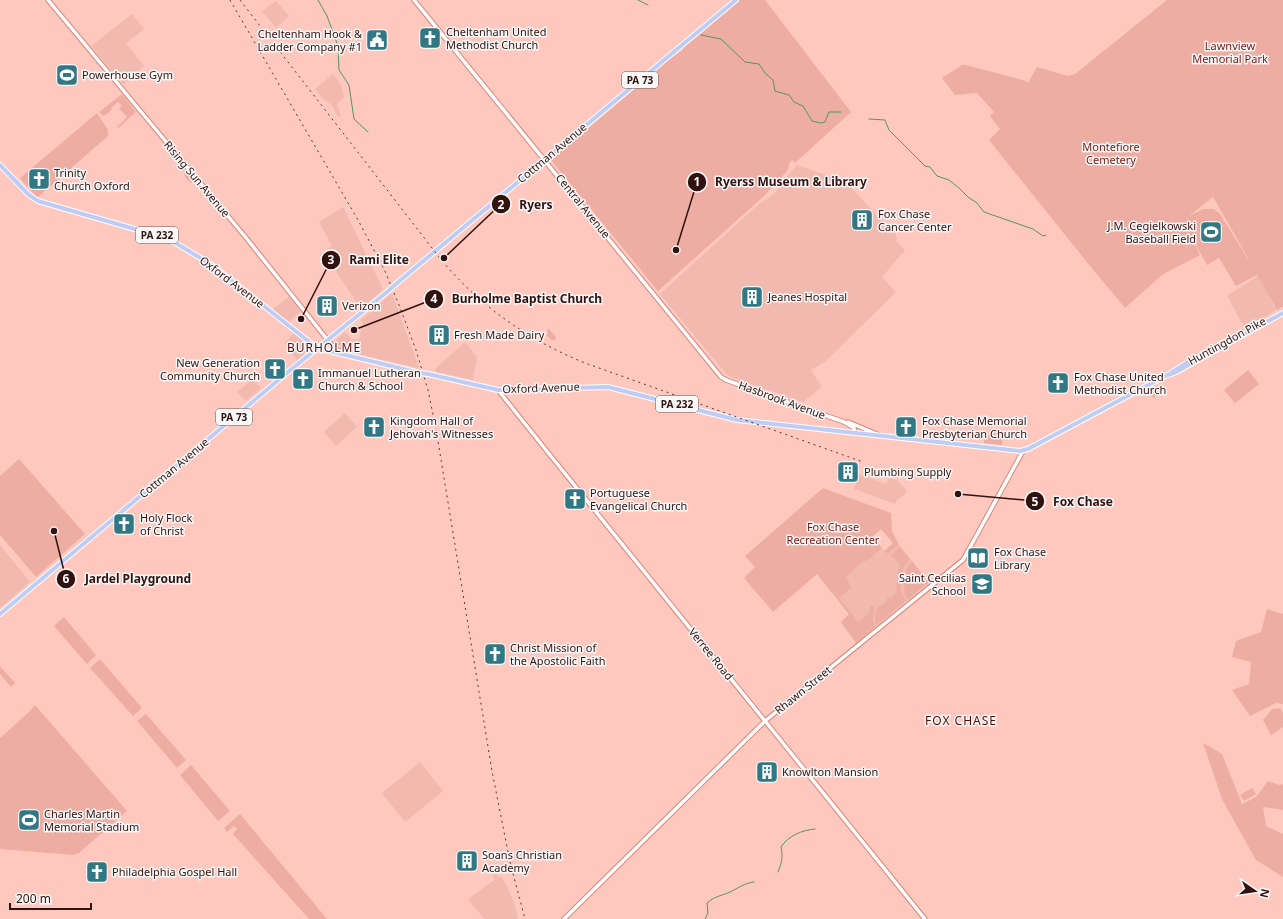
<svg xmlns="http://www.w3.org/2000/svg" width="1283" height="919" viewBox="0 0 1283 919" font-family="'Noto Sans',sans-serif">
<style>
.built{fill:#f2b9af}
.green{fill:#eeada2;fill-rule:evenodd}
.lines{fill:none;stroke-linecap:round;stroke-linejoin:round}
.stream{stroke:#559463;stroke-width:1}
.secondary-casing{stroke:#da8679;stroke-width:5.5}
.primary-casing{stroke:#fff;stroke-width:6}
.secondary{stroke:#fff;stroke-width:3.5}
.primary{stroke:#beccf6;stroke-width:4}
.rail{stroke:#5a3631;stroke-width:1;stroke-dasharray:2 4;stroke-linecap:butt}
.primary-bridge-casing{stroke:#fff;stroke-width:6;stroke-linecap:butt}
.primary-bridge{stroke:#beccf6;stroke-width:4}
.labels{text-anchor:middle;stroke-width:3;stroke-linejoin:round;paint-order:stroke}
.shield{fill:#f8f8f8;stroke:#6d5754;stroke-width:1}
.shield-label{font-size:10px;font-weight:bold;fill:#32120e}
.poi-label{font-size:11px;fill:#32120e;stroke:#f8f8f8;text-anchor:start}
.park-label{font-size:11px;fill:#761810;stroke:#f8f8f8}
.street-label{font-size:11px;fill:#32120e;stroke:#f8f8f8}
.neighbourhood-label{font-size:12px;letter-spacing:1px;fill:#550c06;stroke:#f8f8f8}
.leader{fill:none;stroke:#32120e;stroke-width:1.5}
.callout-dot{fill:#32120e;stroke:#f8f8f8;stroke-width:1.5}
.mark-label{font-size:12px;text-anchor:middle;font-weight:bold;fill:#fff}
.callout-label{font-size:12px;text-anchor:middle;font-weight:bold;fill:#32120e;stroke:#f8f8f8;stroke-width:3;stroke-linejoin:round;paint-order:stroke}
</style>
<rect width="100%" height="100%" fill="#ffc8bf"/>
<!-- built -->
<path class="built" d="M276 1 289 16 276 28 262 11Z
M132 14 144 29 126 43 144 66 123 84 91 46Z
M333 74 341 85 344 97 337 104 341 116 338 117 331 104 324 100 315 89Z
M797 165 829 176 833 179 838 180 842 185 851 187 889 229H892L894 234H896L897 242 905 250 882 277 896 292 826 361 811 370 822 387 803 402 728 376 660 294 760 203 774 194 787 176Z
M343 207 383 289 361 309 323 252 332 246 319 222Z
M1258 276 1276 310 1246 328 1244 327 1227 296Z
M392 293 419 368 348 352 337 344 335 341 345 332 352 340 359 339 363 323 361 320Z
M290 296 301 311 289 322 273 309Z
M294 333 310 346 308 350 297 360 284 343Z
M465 342 477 357 473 380 436 372 435 369Z
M253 379 261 388 246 401 237 392Z
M345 413 357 427 336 446 324 432Z
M859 474 886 484 889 478 897 480 907 491 906 493 896 501 895 504 854 489Z
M0 545 30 582 0 608Z
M899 545 929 582 856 643 841 622 849 615 838 599 852 586 846 577 864 561H867L882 548 887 554Z
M420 762 443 791 405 822 382 793Z
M496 874 502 878 506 884 515 905 518 919H484L468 899 494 880 493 875Z"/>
<!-- green -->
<path class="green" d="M740 0H765L851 112 795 163 792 160 789 164 788 170 763 197 658 291 551 160 552 159 671 58 683 50 682 49Z
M1167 0H1283V306L1277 310 1257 275 1236 286 1219 258 1207 265 1191 236 1200 255 1162 275 1125 308 1090 266 989 140 1000 129 990 116 994 112 977 93 955 95 942 78 962 65H966L1026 81 1028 83 1037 67 1068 76 1075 74ZM1213 197 1248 258V259L1220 214 1214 209H1203L1189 216Z
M122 94 136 112 118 128 117 127 127 117 119 108 122 106 118 102 111 108 112 109 106 115H102L99 112Z
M97 113 108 130V136L38 197 34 194 20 178Z
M176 161H177L193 180 191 183 185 177 184 172Z
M548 328 556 337 555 340H552L547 336Z
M1248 370 1259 384 1235 403 1224 390Z
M1157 386 1161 392 1153 398 1148 393Z
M997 428 1003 436 1002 445 984 443V438Z
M19 459 85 534 36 577 0 535V476Z
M823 488 891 513 892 531 899 545 887 554 884 551 893 543 881 529 872 537 882 548 867 561H864L846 577 852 587 839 598 858 622 869 613 870 606H874V608L873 621 875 627 856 643 841 622 849 614 817 574 773 612 744 578 755 567 745 556Z
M900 547 910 559 904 566 901 578 898 577 899 568 901 566 891 555Z
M912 561 928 582 905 579 906 569Z
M905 580 928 583 908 600 904 592Z
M898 581H900L901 593 906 601 877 625 875 622 876 610 888 600 886 598 888 597 890 599 898 592 896 590Z
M1267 609 1283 614V704L1276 703 1250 716 1232 690 1249 684 1251 662 1232 657 1236 641 1261 632Z
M64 617 96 655 87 664 54 626Z
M100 659 142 708 133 716 90 668Z
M0 666 15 683 11 687 0 674Z
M35 705 127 811 79 853 74 855 0 849V738L29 712Z
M1280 708 1283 713V727L1271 735 1263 720 1272 709Z
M146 714 186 760 177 768 137 721Z
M1203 743 1222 754 1242 804 1256 797 1268 781 1280 785 1283 784V810L1263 807 1266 826 1283 834V877L1256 860 1222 799Z
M191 765 230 811 218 821 180 775Z
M1252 788 1256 794 1244 801 1240 795Z
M240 814 327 919H309L233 834 237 829 234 826 227 832 224 828Z"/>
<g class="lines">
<!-- stream -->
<path class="stream" d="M318 0 327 16 338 46 339 70 349 85 354 119 368 132
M638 0 648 5
M701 35 721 39 745 62 759 64 765 73 773 80 775 91 789 95 794 102 803 106 812 121 821 123 825 122 829 112H841
M869 119 885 120 889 130 925 166 930 167 937 176 949 180 959 188 968 197 977 203 984 212 1033 229 1043 236 1046 235
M778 872C782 863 783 856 781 847 788 836 802 830 815 829
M705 919 708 913 707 903C715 896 721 896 730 892 739 888 744 883 754 882"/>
<!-- secondary casing -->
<g class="secondary-casing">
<path id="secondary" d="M48 0 247 239 330 343 336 349 343 353
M414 0 721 377 726 380 844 422 854 428V432
M498 390 546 450 925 919
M848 422 879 435
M564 919 765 721 963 560 1023 451"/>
</g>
<!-- primary casing -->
<g class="primary-casing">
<path id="primary" d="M0 165 29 195 38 201 169 239 212 265 317 348 420 373
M397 283 736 0
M1205 353 1225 342
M1172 372 1190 361
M428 374 498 390 608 387 737 420 1020 451 1028 449 1165 376 1176 372 1283 313
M0 614 288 372 387 292"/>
</g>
<!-- secondary -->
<use href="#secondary" class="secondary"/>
<!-- primary -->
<use href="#primary" class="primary"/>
<!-- rail -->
<path class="rail" d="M230 0 358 220 385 271 399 305 416 350 428 390 436 429 492 771 510 862 525 919
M240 0 439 257C478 305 528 340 585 363L863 462"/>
<!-- primary-bridge casing -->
<g class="primary-bridge-casing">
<path id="primary-bridge" d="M387 292 397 283
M420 373 428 374"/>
</g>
<!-- primary-bridge -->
<use href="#primary-bridge" class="primary-bridge"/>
</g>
<!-- icons -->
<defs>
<g id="church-square" transform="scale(1.15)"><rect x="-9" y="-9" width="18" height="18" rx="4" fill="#327884" stroke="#f8f8f8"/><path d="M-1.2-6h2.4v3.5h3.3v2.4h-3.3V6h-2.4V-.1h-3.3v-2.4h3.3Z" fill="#fff"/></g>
<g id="civic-square" transform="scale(1.15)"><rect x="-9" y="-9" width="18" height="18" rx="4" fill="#327884" stroke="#f8f8f8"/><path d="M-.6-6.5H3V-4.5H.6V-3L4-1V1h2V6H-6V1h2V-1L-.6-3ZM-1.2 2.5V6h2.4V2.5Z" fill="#fff"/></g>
<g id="stadium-square" transform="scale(1.15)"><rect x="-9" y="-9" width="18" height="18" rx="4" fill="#327884" stroke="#f8f8f8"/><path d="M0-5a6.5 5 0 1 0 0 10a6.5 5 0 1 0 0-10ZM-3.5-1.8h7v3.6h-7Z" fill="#fff"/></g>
<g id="building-square" transform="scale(1.15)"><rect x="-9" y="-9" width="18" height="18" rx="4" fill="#327884" stroke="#f8f8f8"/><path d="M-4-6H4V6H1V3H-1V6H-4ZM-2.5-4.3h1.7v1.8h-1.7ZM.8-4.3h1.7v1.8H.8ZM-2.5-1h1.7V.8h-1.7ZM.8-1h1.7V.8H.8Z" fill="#fff"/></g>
<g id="library-square" transform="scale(1.15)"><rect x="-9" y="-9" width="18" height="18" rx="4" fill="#327884" stroke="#f8f8f8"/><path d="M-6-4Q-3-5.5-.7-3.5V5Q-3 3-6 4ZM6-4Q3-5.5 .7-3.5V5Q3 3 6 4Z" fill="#fff"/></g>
<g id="school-square" transform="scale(1.15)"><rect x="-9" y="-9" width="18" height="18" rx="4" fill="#327884" stroke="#f8f8f8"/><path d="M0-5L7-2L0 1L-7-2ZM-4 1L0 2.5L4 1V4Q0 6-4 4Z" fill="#fff"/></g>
</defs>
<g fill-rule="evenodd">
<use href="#church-square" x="430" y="38"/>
<use href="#civic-square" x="377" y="40"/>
<use href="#stadium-square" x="67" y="75"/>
<use href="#church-square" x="39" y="179"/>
<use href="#building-square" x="862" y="220"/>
<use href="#stadium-square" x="1211" y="232"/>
<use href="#building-square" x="752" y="297"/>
<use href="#building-square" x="327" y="306"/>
<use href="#building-square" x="439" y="335"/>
<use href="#church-square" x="275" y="369"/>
<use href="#church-square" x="303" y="379"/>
<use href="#church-square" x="1058" y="383"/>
<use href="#church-square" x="374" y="427"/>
<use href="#church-square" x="906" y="427"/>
<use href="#building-square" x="848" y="472"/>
<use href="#church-square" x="575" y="499"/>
<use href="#church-square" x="124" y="524"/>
<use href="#library-square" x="978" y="558"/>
<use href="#school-square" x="982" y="584"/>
<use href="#church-square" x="495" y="654"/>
<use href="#building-square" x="767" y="772"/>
<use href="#stadium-square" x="29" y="820"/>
<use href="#building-square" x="467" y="861"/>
<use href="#church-square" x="97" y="872"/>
</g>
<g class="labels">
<!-- shield labels -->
<g class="shield">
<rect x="622" y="72" width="36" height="16" rx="3"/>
<rect x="136" y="227" width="42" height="16" rx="3"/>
<rect x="656" y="396" width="42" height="16" rx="3"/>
<rect x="216" y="409" width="36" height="16" rx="3"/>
</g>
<g class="shield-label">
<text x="640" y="84">PA 73</text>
<text x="157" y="239">PA 232</text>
<text x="677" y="408">PA 232</text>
<text x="234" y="421">PA 73</text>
</g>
<!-- poi labels -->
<g class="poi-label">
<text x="446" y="36">Cheltenham United<tspan x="446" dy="13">Methodist Church</tspan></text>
<text x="362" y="38" text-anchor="end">Cheltenham Hook &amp;<tspan x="362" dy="13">Ladder Company #1</tspan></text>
<text x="82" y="79">Powerhouse Gym</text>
<text x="54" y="177">Trinity<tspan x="54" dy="13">Church Oxford</tspan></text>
<text x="878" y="218">Fox Chase<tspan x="878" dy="13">Cancer Center</tspan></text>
<text x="1196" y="230" text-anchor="end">J.M. Cegielkowski<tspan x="1196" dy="13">Baseball Field</tspan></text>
<text x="768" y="301">Jeanes Hospital</text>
<text x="342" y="310">Verizon</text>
<text x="454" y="339">Fresh Made Dairy</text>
<text x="260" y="367" text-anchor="end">New Generation<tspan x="260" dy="13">Community Church</tspan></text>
<text x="318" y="377">Immanuel Lutheran<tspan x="318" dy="13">Church &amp; School</tspan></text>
<text x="1074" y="381">Fox Chase United<tspan x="1074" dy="13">Methodist Church</tspan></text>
<text x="390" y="425">Kingdom Hall of<tspan x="390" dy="13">Jehovah's Witnesses</tspan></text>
<text x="922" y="425">Fox Chase Memorial<tspan x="922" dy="13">Presbyterian Church</tspan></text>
<text x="864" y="476">Plumbing Supply</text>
<text x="590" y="497">Portuguese<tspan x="590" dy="13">Evangelical Church</tspan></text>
<text x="140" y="522">Holy Flock<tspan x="140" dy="13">of Christ</tspan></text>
<text x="994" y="556">Fox Chase<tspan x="994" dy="13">Library</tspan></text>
<text x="966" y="582" text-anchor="end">Saint Cecilias<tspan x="966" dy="13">School</tspan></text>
<text x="510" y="652">Christ Mission of<tspan x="510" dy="13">the Apostolic Faith</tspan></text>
<text x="782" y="776">Knowlton Mansion</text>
<text x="44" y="818">Charles Martin<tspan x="44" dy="13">Memorial Stadium</tspan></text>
<text x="482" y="859">Soans Christian<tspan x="482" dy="13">Academy</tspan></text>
<text x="112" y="876">Philadelphia Gospel Hall</text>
</g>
<!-- park labels -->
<g class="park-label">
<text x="1230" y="50">Lawnview<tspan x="1230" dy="13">Memorial Park</tspan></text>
<text x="1111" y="151">Montefiore<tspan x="1111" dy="13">Cemetery</tspan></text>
<text x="833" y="531">Fox Chase<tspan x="833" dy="13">Recreation Center</tspan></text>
</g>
<!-- street labels -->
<g class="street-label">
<text transform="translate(552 153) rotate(-40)" y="4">Cottman Avenue</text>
<text transform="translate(197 179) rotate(50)" y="4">Rising Sun Avenue</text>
<text transform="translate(583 206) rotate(51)" y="4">Central Avenue</text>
<text transform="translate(232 282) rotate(37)" y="4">Oxford Avenue</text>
<text transform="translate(1227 341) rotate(-29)" y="4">Huntingdon Pike</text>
<text transform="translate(541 388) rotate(-2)" y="4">Oxford Avenue</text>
<text transform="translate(782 400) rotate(20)" y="4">Hasbrook Avenue</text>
<text transform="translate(174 468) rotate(-40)" y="4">Cottman Avenue</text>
<text transform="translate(711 654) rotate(51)" y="4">Verree Road</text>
<text transform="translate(803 690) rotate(-39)" y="4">Rhawn Street</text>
</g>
<!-- neighbourhood labels -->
<g class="neighbourhood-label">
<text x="324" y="352">BURHOLME</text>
<text x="961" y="725">FOX CHASE</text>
</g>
</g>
<!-- callouts -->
<path class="leader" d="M676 250L697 182M444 258L501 204M301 319L331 260M354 330L434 299M958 494L1035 501M54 531L66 579"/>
<g class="callout-dot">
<circle cx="676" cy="250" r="4"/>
<circle cx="444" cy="258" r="4"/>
<circle cx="301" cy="319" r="4"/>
<circle cx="354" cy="330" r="4"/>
<circle cx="958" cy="494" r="4"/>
<circle cx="54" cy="531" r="4"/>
<circle cx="697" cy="182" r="10"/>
<circle cx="501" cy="204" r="10"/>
<circle cx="331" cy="260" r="10"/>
<circle cx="434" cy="299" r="10"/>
<circle cx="1035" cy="501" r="10"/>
<circle cx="66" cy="579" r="10"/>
</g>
<g class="mark-label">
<text x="697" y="186">1</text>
<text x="501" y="209">2</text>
<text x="331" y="264">3</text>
<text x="434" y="303">4</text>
<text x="1035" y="506">5</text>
<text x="66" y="583">6</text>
</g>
<g class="callout-label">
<text x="791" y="186">Ryerss Museum &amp; Library</text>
<text x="536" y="209">Ryers</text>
<text x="379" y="264">Rami Elite</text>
<text x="527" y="303">Burholme Baptist Church</text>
<text x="1083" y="506">Fox Chase</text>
<text x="138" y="583">Jardel Playground</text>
</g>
<!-- north arrow -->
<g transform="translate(1255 891) rotate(103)" stroke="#f8f8f8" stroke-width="3" paint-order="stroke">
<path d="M0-3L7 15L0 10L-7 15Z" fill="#32120e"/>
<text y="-6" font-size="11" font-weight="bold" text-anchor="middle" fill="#32120e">N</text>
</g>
<!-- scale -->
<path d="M10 903v6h81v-6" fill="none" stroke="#32120e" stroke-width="2"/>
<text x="16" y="903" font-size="12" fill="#32120e" stroke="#f8f8f8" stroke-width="3" paint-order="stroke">200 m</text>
</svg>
